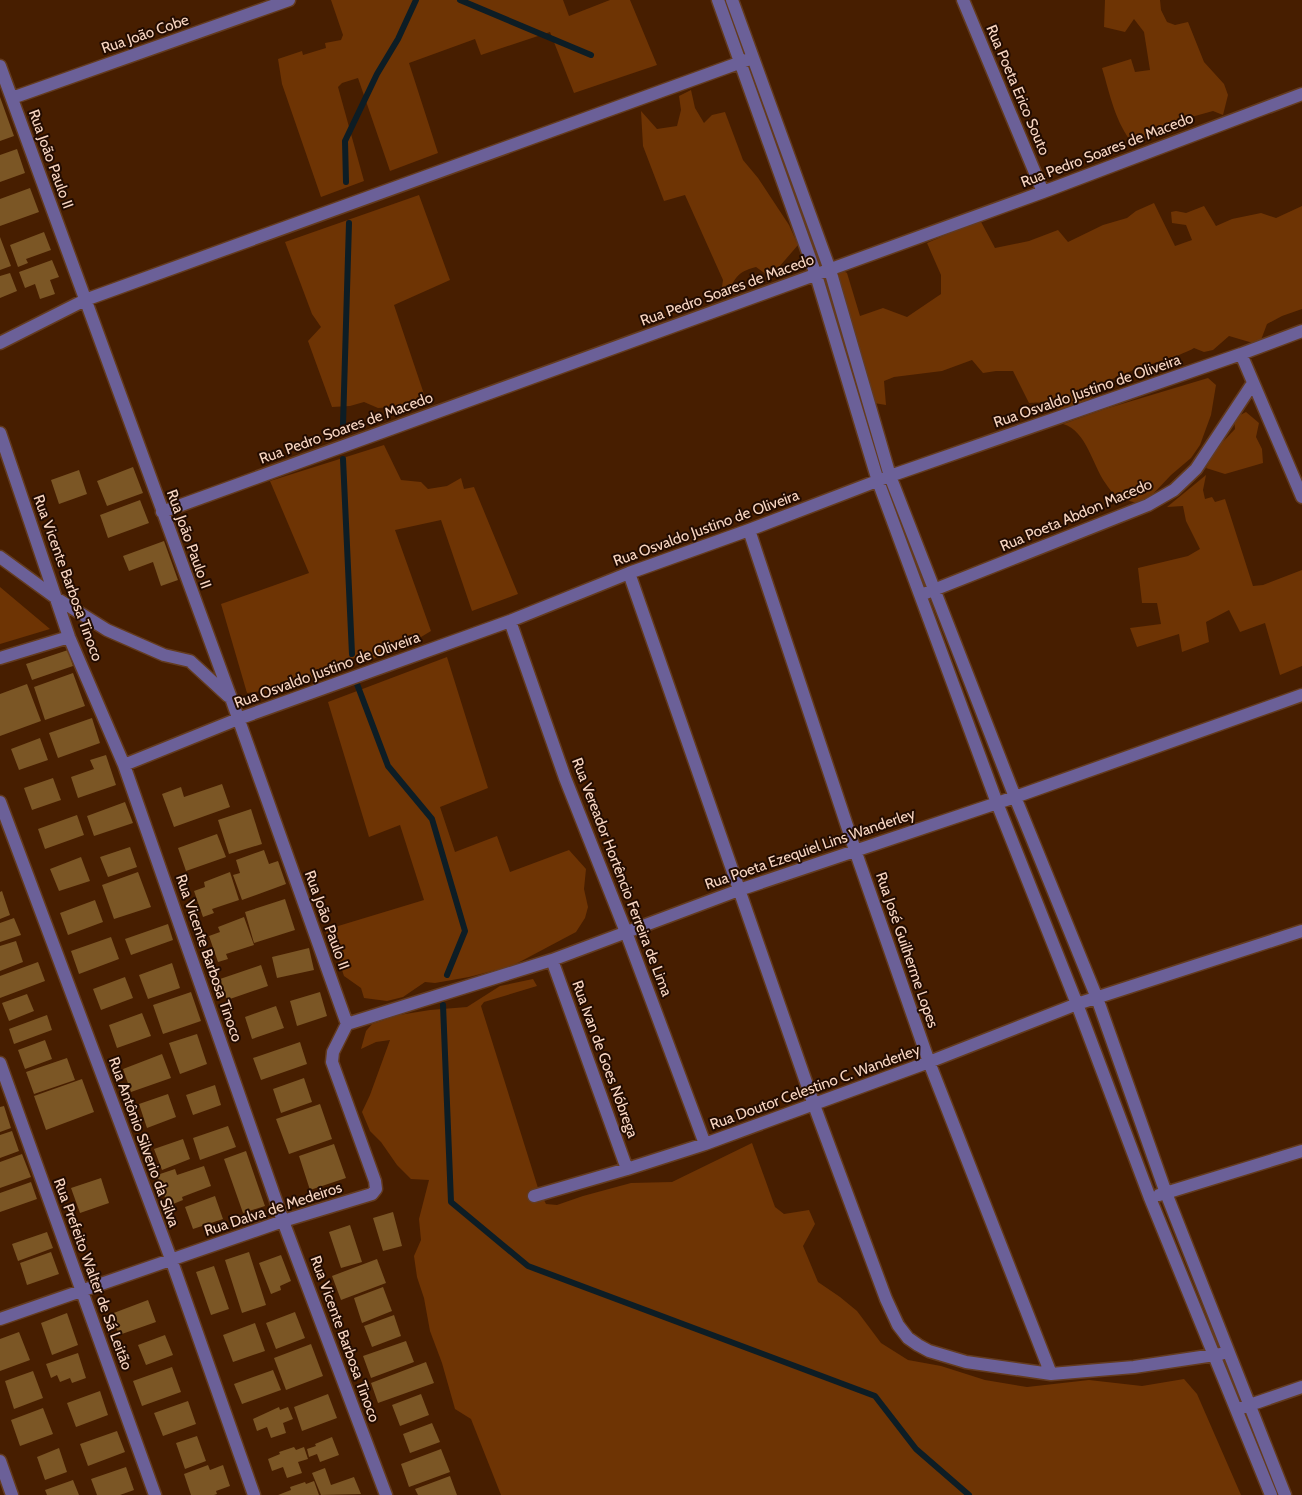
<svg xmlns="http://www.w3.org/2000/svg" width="1302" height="1495" viewBox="0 0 1302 1495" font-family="Cabin,sans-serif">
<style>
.green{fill:#6e3404}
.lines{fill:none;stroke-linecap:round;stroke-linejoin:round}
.stream{stroke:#0d1d25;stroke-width:6}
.building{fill:#7b5625}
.minor-casing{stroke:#633b1f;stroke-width:15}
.minor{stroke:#6b6098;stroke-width:12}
.labels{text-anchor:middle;stroke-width:4;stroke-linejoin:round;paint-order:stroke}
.street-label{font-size:15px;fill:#f8d6c2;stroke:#230c01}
</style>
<rect width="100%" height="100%" fill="#471e00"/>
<!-- green -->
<path class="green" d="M331 0H563L569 16 610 0H630L657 65 574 93 550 32 481 55 475 39 409 63 438 153 390 171 358 78 342 83 338 87 364 181 321 197 282 84 278 59 302 51 303 55 326 48 325 43 341 40 343 35Z
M1105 0H1160L1161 10 1167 22 1175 25 1188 22 1204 62 1224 84 1228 95 1223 115 1213 111 1166 124 1134 145C1115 123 1110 94 1102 68L1131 59 1135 72 1150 70 1144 32 1134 19 1125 32 1104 27Z
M691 90 695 108 704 123 712 115 725 112 743 160 758 178 789 225 798 245 773 274 767 275 756 267C741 271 736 275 730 289L722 287 723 280 685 195 664 201 643 146 641 111 657 129 677 126 681 110 679 96Z
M419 195 450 280 394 305 426 400 408 406 378 408 364 402 350 406 332 407 308 341 321 327 312 314 285 242Z
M1154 203 1175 246 1192 240 1186 225 1172 223 1171 212 1176 211 1186 213 1204 206 1216 226 1232 219 1261 213 1276 218 1302 206V309L1282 316 1267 324 1261 340 1253 343 1229 336 1213 350 1204 352 1194 348C1169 363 1102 371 1090 400L1065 413C1050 404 1046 401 1029 403L1013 371H996L983 373 972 360 942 371 894 377 884 381 886 405 874 403 867 386 854 377 845 353 825 279 840 269 847 273 860 316 883 308 907 317 941 294V275L927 243 980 220 995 248 1029 241 1058 230 1068 242 1103 225 1127 218 1136 211Z
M1208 378 1216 385 1211 415 1200 445 1191 458 1171 475 1153 494 1137 503 1115 497C1112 491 1109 489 1106 484 1092 465 1087 431 1063 424L1105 409Z
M1246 412 1259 423 1256 437 1262 449 1263 463 1225 474 1206 468 1217 448 1235 429 1234 418Z
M384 445 401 480 421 482 428 489 447 486 461 478 464 489 474 487 518 594 472 611 441 520 395 530 431 631 421 637 408 636 402 637 403 645 373 659 362 656 335 663C329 677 320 678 306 677L293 687 247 693 221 604 309 573 270 481Z
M1206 475 1203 490 1205 499 1212 497 1215 502 1225 499 1253 586 1263 585 1302 570V666L1280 675 1265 623 1240 632 1229 610 1206 622 1209 642 1182 652 1179 634 1137 647 1130 628 1161 624 1157 603H1142L1138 568 1188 556 1200 549 1186 521 1183 506 1167 507Z
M0 587 50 629 0 644Z
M447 657 488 788 440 807 455 852 497 836 510 872 569 850 586 869 584 889 588 907 585 918 576 932 512 966 469 977 435 983 425 982 403 997 387 1001 364 998 361 988 344 976 338 958 325 930 424 900 400 825 369 837 328 702Z
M533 979 537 986 484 1002 481 1006 538 1188 546 1204 557 1205 583 1196 631 1183 672 1182 752 1143 775 1207 784 1214 809 1210 815 1224 803 1246 818 1282 840 1297 857 1311 881 1343 908 1360 941 1366 985 1380 1027 1387 1089 1380 1142 1386 1184 1379 1197 1394 1241 1495H501L471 1419 455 1409 442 1363 430 1331 424 1298 417 1277 414 1256 421 1240 419 1219 429 1180 411 1179 397 1165 381 1142 370 1131 362 1112 370 1095 390 1040 376 1042 361 1049 366 1031 372 1024 399 1015 430 1010 467 1007 500 986Z"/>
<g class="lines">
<!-- stream -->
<path class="stream" d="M460 0 591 55
M346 182 345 141 377 74 398 39 416 0
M343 425 349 223
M343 459 352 654
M357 684 388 766 432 819 465 931 447 975
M443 1005 451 1202 528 1266 875 1396 916 1449 969 1495"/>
</g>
<!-- building -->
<path class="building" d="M0 97 14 136 0 141Z
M17 149 25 173 0 182V155Z
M30 188 39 212 0 226V199Z
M44 232 51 250 26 259 28 263 18 267 10 245Z
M0 237 11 266 0 270Z
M52 260 59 277 50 280 55 294 40 299 35 284 25 288 19 272Z
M10 273 17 291 0 298V276Z
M133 467 143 493 107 506 97 481Z
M79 470 87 494 59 504 51 480Z
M140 500 149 523 108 538 100 515Z
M164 541 178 580 161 586 153 562 129 571 123 556Z
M68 650 73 666 32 680 26 664Z
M73 673 85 706 45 720 34 687Z
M27 684 41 721 0 736V694Z
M92 718 100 743 58 758 49 733Z
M40 738 48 760 19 770 11 749Z
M106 755 116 785 78 798 71 777 94 769 90 760Z
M53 778 61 800 32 810 24 788Z
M222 784 230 807 174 827 162 794 181 787 184 797Z
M125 802 133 823 94 836 87 816Z
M251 809 262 844 229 854 218 820Z
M77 815 84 835 45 849 38 829Z
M217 834 226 857 186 871 178 848Z
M130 847 137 867 108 877 100 857Z
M264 850 269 864 278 861 286 884 242 900 233 875 240 873 236 860Z
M81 857 90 881 59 891 50 869Z
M138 872 151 907 114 919 102 885Z
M230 872 239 900 212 909 214 913 203 917 194 891 205 887 204 882Z
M2 891 10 915 0 919V892Z
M285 899 295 930 254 943 245 912Z
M95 900 103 922 68 935 60 913Z
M244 917 254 945 226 954 228 959 218 962 209 936 220 932 218 927Z
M14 918 21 935 0 942V923Z
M168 924 173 940 131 955 125 939Z
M111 937 119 959 79 974 71 951Z
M16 941 23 962 0 971V946Z
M309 948 314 970 277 978 272 957Z
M38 962 45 981 0 998V976Z
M172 963 180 988 148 999 139 975Z
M261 965 268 986 227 1000 220 979Z
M125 977 133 998 101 1010 93 989Z
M191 992 201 1021 163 1034 153 1005Z
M320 992 327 1016 297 1026 290 1001Z
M27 994 34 1011 9 1021 2 1003Z
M276 1006 284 1028 252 1039 245 1017Z
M142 1013 151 1036 117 1048 109 1025Z
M47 1015 52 1030 14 1044 9 1029Z
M197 1034 207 1064 180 1074 169 1043Z
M45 1040 52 1059 25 1069 18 1050Z
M300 1042 307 1064 261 1080 253 1058Z
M162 1054 171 1078 131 1092 123 1069Z
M67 1058 75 1080 34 1094 26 1072Z
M304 1078 312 1102 281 1113 273 1089Z
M82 1079 94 1112 46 1130 34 1096Z
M215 1085 221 1105 193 1115 186 1095Z
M168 1094 176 1117 147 1128 139 1104Z
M320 1104 332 1139 289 1154 276 1119Z
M4 1106 11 1128 0 1132V1107Z
M228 1126 236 1147 200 1160 193 1138Z
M12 1131 19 1151 0 1158V1135Z
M183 1139 190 1159 162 1170 154 1149Z
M334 1144 346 1178 310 1190 299 1156Z
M246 1151 265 1206 243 1213 224 1159Z
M22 1154 31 1177 0 1188V1162Z
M204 1166 211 1186 182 1197 183 1200 168 1206 157 1175 175 1169 177 1175Z
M101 1178 109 1203 80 1213 71 1188Z
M31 1182 37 1199 0 1212V1193Z
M215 1196 223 1219 193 1229 185 1207Z
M393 1212 402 1246 383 1251 373 1218Z
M350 1225 362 1262 341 1268 329 1232Z
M47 1232 53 1248 18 1261 12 1244Z
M51 1252 59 1274 27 1285 20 1263Z
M249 1252 266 1305 242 1313 225 1260Z
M281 1255 291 1281 280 1286 281 1290 271 1294 259 1263Z
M377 1259 386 1283 341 1300 332 1276Z
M214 1266 229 1309 211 1315 196 1272Z
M383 1287 392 1311 362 1323 354 1298Z
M148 1300 156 1322 119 1335 111 1314Z
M295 1312 305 1338 276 1349 266 1323Z
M67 1313 78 1345 52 1355 41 1323Z
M394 1315 401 1336 372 1347 364 1326Z
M255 1323 265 1351 233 1362 223 1335Z
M19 1332 30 1360 0 1371V1339Z
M165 1335 173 1355 146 1365 138 1345Z
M406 1341 414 1362 371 1378 363 1356Z
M311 1344 323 1376 286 1390 274 1358Z
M78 1353 86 1378 72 1383 70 1378 60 1382 57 1375 51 1378 46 1364Z
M426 1362 434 1383 378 1403 371 1383Z
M172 1367 181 1392 142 1406 133 1381Z
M273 1370 281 1390 242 1404 234 1384Z
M33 1371 43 1398 14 1409 5 1381Z
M100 1391 108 1415 76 1427 67 1403Z
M328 1394 337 1418 302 1431 294 1407Z
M421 1394 429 1415 400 1426 392 1405Z
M188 1401 196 1424 163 1436 154 1413Z
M279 1407 280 1410 288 1407 293 1419 283 1423 286 1433 271 1438 267 1427 257 1431 253 1419Z
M43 1408 53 1434 20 1446 11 1420Z
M432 1423 440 1442 410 1453 403 1434Z
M117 1431 125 1452 88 1466 80 1444Z
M197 1436 206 1461 185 1469 176 1443Z
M332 1437 339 1455 320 1462 317 1454 309 1457 307 1449 316 1446 315 1444Z
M294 1447 296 1450 304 1447 308 1459 298 1462 302 1473 287 1478 283 1467 272 1471 268 1459 280 1454 279 1452Z
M59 1448 67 1472 45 1480 37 1457Z
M441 1449 450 1472 409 1487 401 1464Z
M208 1465 210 1470 223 1465 230 1486 216 1491 217 1494 214 1495H191L184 1474Z
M126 1467 134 1490 120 1495H97L91 1479Z
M325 1468 331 1485 354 1477 361 1494 321 1495 312 1473Z
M450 1476 457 1495H418L415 1489Z
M73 1480 79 1495H47L45 1490Z
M314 1481 319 1495H278L291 1490 290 1487 305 1482 306 1484Z"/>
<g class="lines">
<!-- minor casing -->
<g class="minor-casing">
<path id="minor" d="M718 0 816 275 878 481 997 803 1077 1004 1150 1198 1271 1495
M732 0 830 270 890 476 1015 797 1097 998 1166 1193 1285 1495
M963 0 1043 192
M0 66 231 698 347 1024
M12 98 289 0
M0 343 85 300 747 60
M1241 354 1302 497
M0 433 69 637 124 765 283 1221 386 1495
M162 512 1043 192 1302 94
M749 530 855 850 929 1062 1051 1374
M0 557 56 598 107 630 164 655 190 661 228 696
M629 573 814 1105 886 1299 898 1325 908 1338 918 1345 929 1351 966 1362 1051 1374 1134 1367 1221 1354
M926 593 1148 505 1174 490 1196 469 1253 383
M510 621 565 778 626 932 705 1144
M0 658 69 637
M124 765 238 719 510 621 629 573 749 530 890 476 1241 354 1302 331
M0 802 171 1259 254 1495
M552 960 627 1169
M0 1063 155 1495
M1159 1195 1302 1151
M534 1196 627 1169 705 1144 929 1062 1077 1004 1302 931
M0 1319 283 1221 372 1194 376 1189 375 1181 332 1062 333 1052 347 1024 552 960 739 890 1015 797 1302 695
M1241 1408 1302 1387
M0 1461 12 1495"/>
</g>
<!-- minor -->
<use href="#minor" class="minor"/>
</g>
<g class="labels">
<!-- street labels -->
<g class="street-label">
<text transform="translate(145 34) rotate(-19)" y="5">Rua João Cobe</text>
<text transform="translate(1018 90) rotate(67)" y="5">Rua Poeta Erico Souto</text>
<text transform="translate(1107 150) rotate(-21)" y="5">Rua Pedro Soares de Macedo</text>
<text transform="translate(51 159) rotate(70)" y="5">Rua João Paulo II</text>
<text transform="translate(727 290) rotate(-20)" y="5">Rua Pedro Soares de Macedo</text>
<text transform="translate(1087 391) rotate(-19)" y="5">Rua Osvaldo Justino de Oliveira</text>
<text transform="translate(346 428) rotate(-20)" y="5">Rua Pedro Soares de Macedo</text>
<text transform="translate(1076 515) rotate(-23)" y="5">Rua Poeta Abdon Macedo</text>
<text transform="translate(706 528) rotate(-20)" y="5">Rua Osvaldo Justino de Oliveira</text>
<text transform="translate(189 539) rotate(70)" y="5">Rua João Paulo II</text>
<text transform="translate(68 578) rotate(70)" y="5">Rua Vicente Barbosa Tinoco</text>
<text transform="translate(327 670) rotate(-20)" y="5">Rua Osvaldo Justino de Oliveira</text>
<text transform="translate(810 849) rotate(-19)" y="5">Rua Poeta Ezequiel Lins Wanderley</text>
<text transform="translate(622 877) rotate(69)" y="5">Rua Vereador Hortêncio Ferreira de Lima</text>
<text transform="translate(327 920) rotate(70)" y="5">Rua João Paulo II</text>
<text transform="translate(907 950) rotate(71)" y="5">Rua José Guilherme Lopes</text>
<text transform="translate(209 958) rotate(71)" y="5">Rua Vicente Barbosa Tinoco</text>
<text transform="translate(605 1059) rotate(70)" y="5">Rua Ivan de Goes Nóbrega</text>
<text transform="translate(815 1087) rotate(-20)" y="5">Rua Doutor Celestino C. Wanderley</text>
<text transform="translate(144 1142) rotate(70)" y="5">Rua Antônio Silverio da Silva</text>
<text transform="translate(273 1209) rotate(-18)" y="5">Rua Dalva de Medeiros</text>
<text transform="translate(93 1274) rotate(70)" y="5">Rua Prefeito Walter de Sá Leitão</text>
<text transform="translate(345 1339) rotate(70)" y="5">Rua Vicente Barbosa Tinoco</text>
</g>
</g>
</svg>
